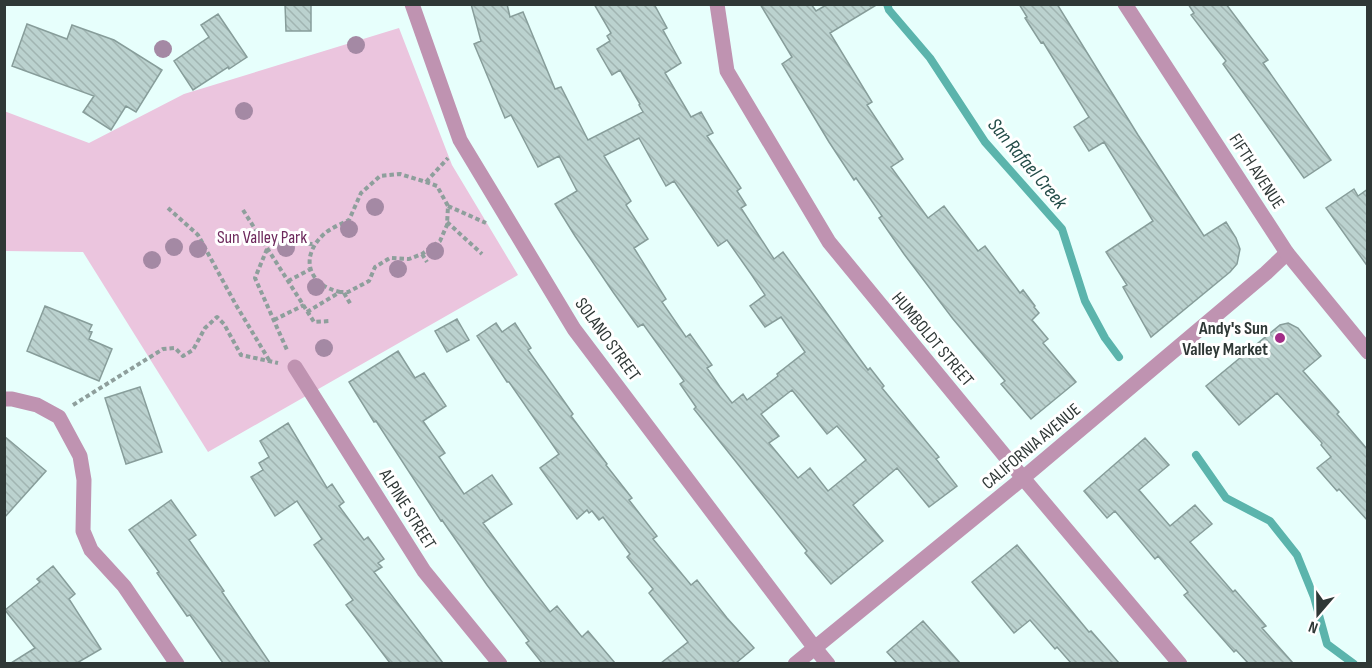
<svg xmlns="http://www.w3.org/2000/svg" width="1372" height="668" viewBox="0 0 1372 668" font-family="'Sofia Sans Condensed',sans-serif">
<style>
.park{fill:#ebc5de}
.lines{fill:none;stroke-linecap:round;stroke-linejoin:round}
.stream{stroke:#5bb4ac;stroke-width:8}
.building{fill:url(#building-back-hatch);stroke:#879d9a;stroke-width:1.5;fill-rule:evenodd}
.path{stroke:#8e9f9c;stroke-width:4;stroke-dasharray:4.5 3;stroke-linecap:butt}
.minor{stroke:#bf93b1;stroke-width:15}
.tertiary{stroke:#bf93b1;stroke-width:15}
.tree{fill:#a489a4}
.poi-dot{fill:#a22d87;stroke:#fff;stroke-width:2}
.labels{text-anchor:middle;stroke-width:6;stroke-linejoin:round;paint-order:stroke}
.street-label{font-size:18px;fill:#2f3836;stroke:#fff}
.park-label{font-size:18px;fill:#6d295c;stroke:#fff}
.poi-label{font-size:18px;font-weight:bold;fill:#2f3836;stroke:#fff;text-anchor:end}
.water-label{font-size:20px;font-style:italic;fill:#234c48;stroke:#fff}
</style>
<defs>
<pattern id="building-back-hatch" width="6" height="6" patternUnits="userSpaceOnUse" patternTransform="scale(1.5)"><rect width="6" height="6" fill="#bbd2cf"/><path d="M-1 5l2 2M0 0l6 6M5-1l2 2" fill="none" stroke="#a1b5b2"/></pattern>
</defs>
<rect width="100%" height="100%" fill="#e7fffc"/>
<!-- park -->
<path class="park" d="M399 28 452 165 518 275 208 452 83 252 5 251 4 111 89 143 184 94Z"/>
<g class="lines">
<!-- stream -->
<path class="stream" d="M887 4 889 10 930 58 985 142 1062 229 1085 301 1105 338 1119 357
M1196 455 1226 498 1270 521 1297 555 1314 597 1327 644 1354 664"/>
</g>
<!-- building -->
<path class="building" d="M285 4H311V31H286Z
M471 4H507L510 17 523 12 555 89 561 87 588 140 643 112 639 105 640 104 620 70 612 75 597 49 610 41 607 36 611 33 594 4H654L667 28 663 30 681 63 665 73 691 117 701 112 713 133 707 136 741 188 737 191 746 205 741 208 774 259 783 252 854 351 868 370 870 368 884 386 882 388 939 457 936 459 957 486 929 507 897 468 853 505 883 541 831 584 805 553 807 551 694 409 696 407 680 384 684 381 643 324 638 327 613 292 575 236 555 204 577 191 559 156 538 167 511 115 505 118 474 44 481 41ZM639 138 666 186 674 181 718 246 727 240 751 274 765 295 750 306 765 327 781 317 805 352 777 374 778 376 747 400 743 394 732 403 720 387 707 368 712 365 690 334 686 337 662 302 666 299 634 248 648 239 626 205 631 201 604 156ZM792 390 827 434 837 426 866 460 828 491 810 468 798 478 769 443 779 436 761 414Z
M760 4H811L816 11 828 4H878L830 33 872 102 867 105 903 159 891 167 928 218 944 206 978 251 985 246 1020 293 1023 290 1035 306 1034 307 1039 313 1032 320 1048 339 1043 343 1076 382 1031 419 1001 384 1005 381 953 319 904 254 879 218 882 216 856 178 854 180 829 142 782 64 792 57Z
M1019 4H1057L1138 135 1204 236 1226 222 1236 238 1240 249 1237 264 1230 272 1151 337 1123 287 1127 285 1106 252 1153 221 1104 142 1089 151 1074 127 1089 117 1043 42 1041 43 1025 18 1027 17Z
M1188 4H1226L1268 60 1263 63 1331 160 1304 178 1223 64 1226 61 1191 15 1194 13Z
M218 14 247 57 229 69 228 67 193 90 174 61 209 37 201 25Z
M27 24 67 39 72 25 114 40 162 70 136 112 126 106 111 130 83 112 94 96 12 66Z
M1354 189 1358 196 1368 189V267L1326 208Z
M45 306 92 325 89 331 92 332 89 339 112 349 99 381 27 351Z
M457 319 469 340 447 352 435 331Z
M496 323 502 332 515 323 531 348 528 350 573 414 571 416 607 464 606 465 632 498 629 500 657 536 653 539 691 585 697 580 727 618 754 648 736 663H661L688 642 649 593 653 589 627 557 630 554 603 517 599 520 592 511 589 513 587 510 577 519 540 468 559 454 509 382H507L477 336Z
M1288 323 1298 328 1321 356 1303 371 1339 412 1337 414 1368 450V521L1339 489 1337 491 1317 468 1331 457 1321 445 1322 443 1277 393 1239 425 1206 386 1280 325Z
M398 351 415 378 424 373 446 406 423 421 445 453 439 457 464 494 492 475 512 504 483 523 514 565 550 612 557 606 582 637 588 631 615 663H542L526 643 529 641 487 585 442 520 441 521 376 421 374 422 349 382Z
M140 387 162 452 126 464 105 398Z
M288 423 327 488 332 484 344 502 339 506 364 540 368 537 384 559 378 563 382 567 374 572 443 663H390L346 605 353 600 314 545 322 539 297 501 275 516 251 477 263 470 259 463 269 457 260 441Z
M4 436 46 471 4 518Z
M1145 438 1169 465 1139 490 1170 526 1195 505 1212 524 1190 542 1233 592 1235 590 1266 626 1262 628 1293 663H1248L1236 650 1234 652 1184 595 1188 592 1158 556 1155 559 1115 511 1107 518 1084 491Z
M171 500 196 535 189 540 224 591 222 592 270 663H223L190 615 187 616 157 573 159 572 129 530Z
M1017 545 1089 632 1091 631 1119 663H1071L1057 647 1055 649 1030 620 1014 633 972 582Z
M53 566 75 594 69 599 101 649 77 663H11L35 648 5 610 40 582 37 579Z
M923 621 960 663H897L887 652Z"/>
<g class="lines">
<!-- path -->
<path class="path" d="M426 182 448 158
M448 206 486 223
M168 208 198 235 236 305 269 360
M243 210 314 322 330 321
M447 222 482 254
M263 242 315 244
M267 249 255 278 287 350
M422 254 427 262
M288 281 309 270
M344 293 351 305
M307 312 340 292H348L369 281 375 267 390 258 409 259 422 254 440 241 447 225 448 206 437 186 426 182 400 174 380 176 361 193 349 220C341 224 331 228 324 234 299 257 308 285 340 292
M274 320 304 305
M73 405 163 349 175 348 183 356 193 350 205 328 217 317 224 324 241 355 278 363"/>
<!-- minor -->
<path class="minor" d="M412 4 460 140 574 329 814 647 828 664
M717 4 727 71 829 242 1023 478 1180 664
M295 367 424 571 500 664
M4 399H12L37 405 59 417 80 456 84 480 83 531 91 550 124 586 177 664
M795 664 1023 478 1266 273 1287 253"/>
<!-- tertiary -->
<path class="tertiary" d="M1125 4 1287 253 1368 352"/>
</g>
<!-- trees -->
<g class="tree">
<circle cx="356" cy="45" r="9"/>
<circle cx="163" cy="49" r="9"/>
<circle cx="244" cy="111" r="9"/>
<circle cx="375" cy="207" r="9"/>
<circle cx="349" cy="229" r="9"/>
<circle cx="174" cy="247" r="9"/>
<circle cx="286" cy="248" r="9"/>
<circle cx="198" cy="249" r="9"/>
<circle cx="435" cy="251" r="9"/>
<circle cx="152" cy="260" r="9"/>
<circle cx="398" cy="269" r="9"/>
<circle cx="316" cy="287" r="9"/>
<circle cx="324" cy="348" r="9"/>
</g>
<!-- markers -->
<circle class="poi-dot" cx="1280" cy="338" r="6"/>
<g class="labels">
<!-- street labels -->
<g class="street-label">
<text transform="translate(1257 171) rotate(57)" y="6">FIFTH AVENUE</text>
<text transform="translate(608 339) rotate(54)" y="6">SOLANO STREET</text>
<text transform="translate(933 339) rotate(50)" y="6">HUMBOLDT STREET</text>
<text transform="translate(1031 446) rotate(-40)" y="6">CALIFORNIA AVENUE</text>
<text transform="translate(408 509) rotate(58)" y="6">ALPINE STREET</text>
</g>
<!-- park labels -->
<g class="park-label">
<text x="262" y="243">Sun Valley Park</text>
</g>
<!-- poi labels -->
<g class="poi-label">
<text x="1268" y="334">Andy's Sun<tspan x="1268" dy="21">Valley Market</tspan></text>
</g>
<!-- water labels -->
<g class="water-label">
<text transform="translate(1028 163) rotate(50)" y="7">San Rafael Creek</text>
</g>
</g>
<!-- border -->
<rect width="1372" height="668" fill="none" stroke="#2f3836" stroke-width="12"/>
<!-- north arrow -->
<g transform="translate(1318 614) rotate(200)" stroke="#ffffff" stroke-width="4.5" paint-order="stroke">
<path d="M0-4.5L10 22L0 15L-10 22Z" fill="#2f3836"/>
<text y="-9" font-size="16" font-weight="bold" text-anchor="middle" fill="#2f3836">N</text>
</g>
</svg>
